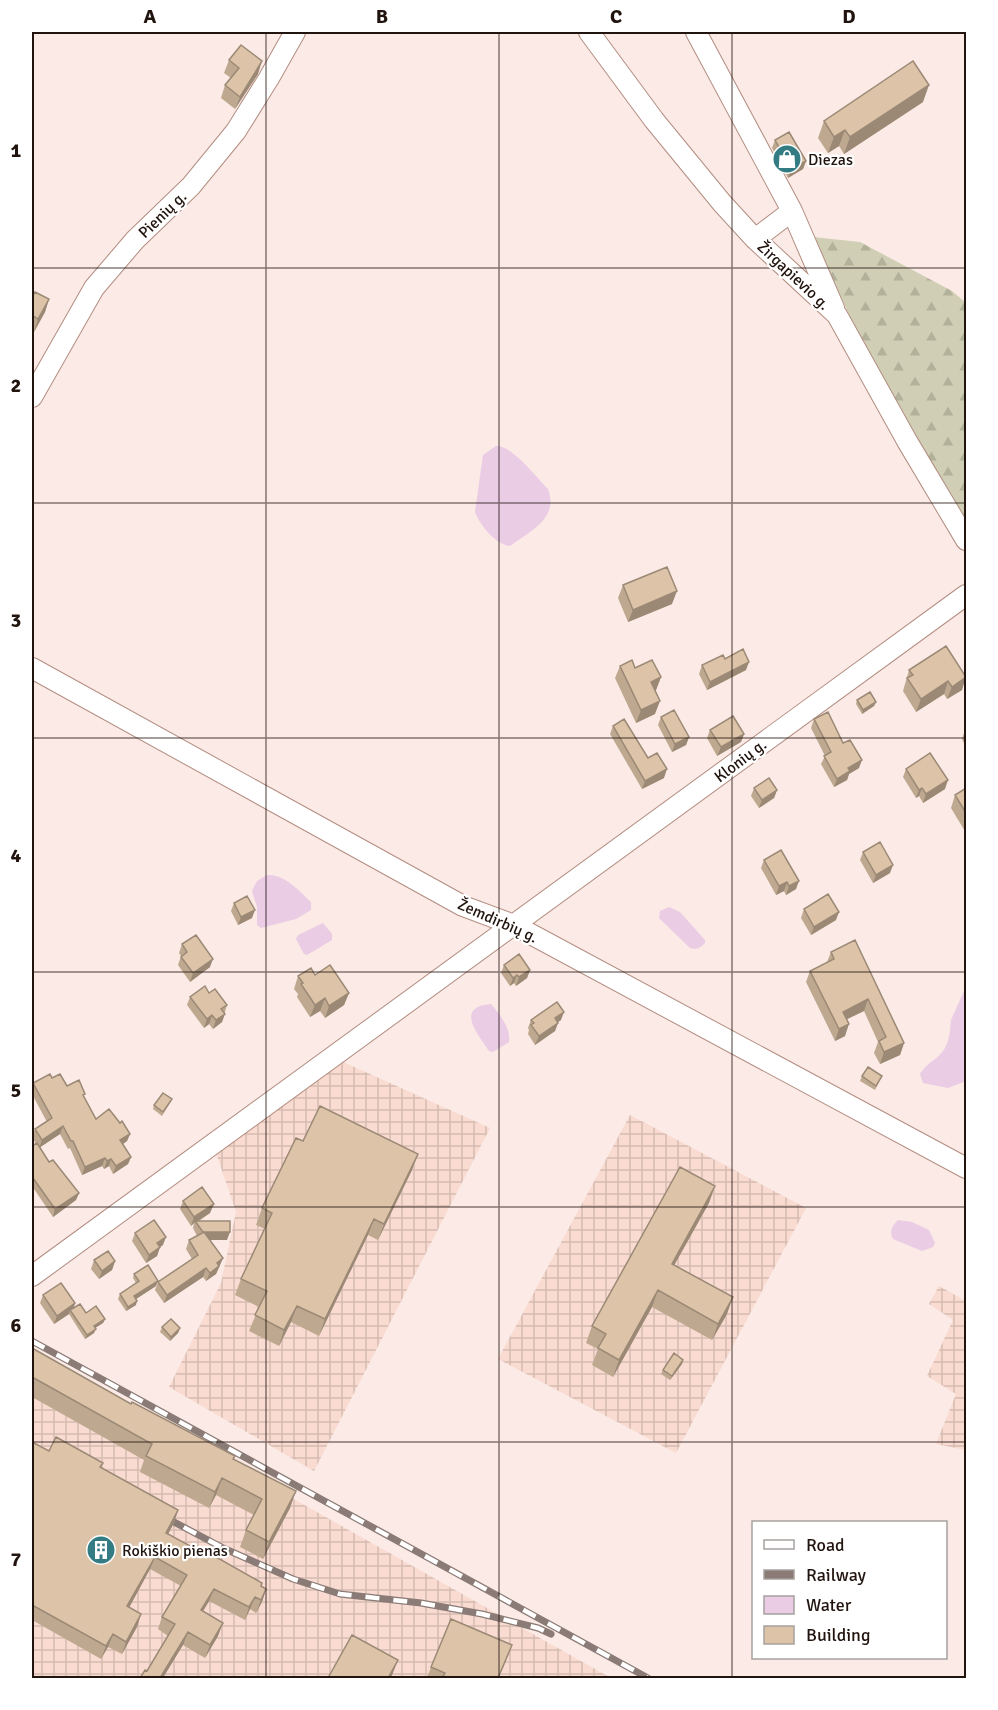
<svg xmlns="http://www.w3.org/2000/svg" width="998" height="1710" viewBox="0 0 998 1710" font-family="Signika,sans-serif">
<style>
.industrial{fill:url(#industrial-grid)}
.forest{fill:url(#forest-firs)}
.water{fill:#eacce5}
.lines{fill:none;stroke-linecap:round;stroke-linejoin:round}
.minor-casing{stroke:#b38d81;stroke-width:22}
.minor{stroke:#fff;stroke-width:20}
.rail-casing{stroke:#8a7b76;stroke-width:7}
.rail{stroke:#fff;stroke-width:4.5;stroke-dasharray:14;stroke-linecap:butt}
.wall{fill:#bea990}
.shaded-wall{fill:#9b8976}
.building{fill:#ddc4a8;stroke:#9b8976;stroke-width:1.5}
.grid{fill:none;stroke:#21130e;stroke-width:1.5;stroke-opacity:0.55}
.labels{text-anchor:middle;stroke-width:4.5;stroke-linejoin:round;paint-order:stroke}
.poi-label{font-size:16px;fill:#21130e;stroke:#fff;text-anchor:start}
.street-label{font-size:16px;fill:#21130e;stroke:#fff}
.neatline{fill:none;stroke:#21130e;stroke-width:2}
.grid-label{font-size:20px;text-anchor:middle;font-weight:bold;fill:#21130e}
</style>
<defs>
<pattern id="industrial-grid" width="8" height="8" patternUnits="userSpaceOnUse" patternTransform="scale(1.5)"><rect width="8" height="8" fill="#f9dbd1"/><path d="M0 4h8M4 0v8" fill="none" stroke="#d5bbb2"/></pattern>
<pattern id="forest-firs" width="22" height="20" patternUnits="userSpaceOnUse" patternTransform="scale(1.5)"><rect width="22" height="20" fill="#d0cfb5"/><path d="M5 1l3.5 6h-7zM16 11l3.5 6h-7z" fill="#b2b19a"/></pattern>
</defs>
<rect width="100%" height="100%" fill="#fbeae5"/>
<!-- industrial -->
<path class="industrial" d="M341 1061 490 1128 314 1471 169 1387 221 1283 236 1212 215 1150Z
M630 1115 806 1208 676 1453 498 1359Z
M939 1286 966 1301V1450L936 1444 956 1394 927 1376 953 1320 929 1304Z
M32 1350 152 1419 611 1678H32Z"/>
<!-- forest -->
<path class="forest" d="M813 237 860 242 952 291 966 303V524L864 347Z"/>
<!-- water -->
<path class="water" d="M496 446C512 445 537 478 548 489 559 519 530 531 510 546 496 545 480 525 475 512L483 455Z
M267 875C285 874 299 891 311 902V910L296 919 261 928 257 925V907L252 891 257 881Z
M669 907 680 912 705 940V943C700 948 697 950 690 948L659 918 660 911Z
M323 923 332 934V940L307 955 304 954 296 939 298 935Z
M966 986V1081L948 1088 923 1083 920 1074C926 1063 939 1059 945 1048 950 1039 950 1030 951 1020 952 1018 965 989 966 986Z
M491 1004C500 1015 511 1028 509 1042L493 1052 489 1051C478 1034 454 1007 491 1004Z
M898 1220 912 1222 929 1230 935 1243 933 1247 922 1251 893 1239C889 1231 892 1226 898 1220Z"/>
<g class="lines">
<!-- minor casing -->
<g class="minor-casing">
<path id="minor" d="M589 32 654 120 722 203 755 239 837 315 907 441 966 540
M696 32 792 211 834 308
M755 239 792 211
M32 397 94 288 135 240 191 186 236 131 269 78 295 32
M32 668 463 906 514 925 966 1168
M32 1276 966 595"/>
</g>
<!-- minor -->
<use href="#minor" class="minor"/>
<!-- rail casing -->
<g class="rail-casing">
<path id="rail" d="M32 1341 648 1678
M159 1514 223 1548 293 1579 340 1594 421 1603 482 1614 538 1628 551 1634"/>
</g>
<!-- rail -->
<use href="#rail" class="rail"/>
</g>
<!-- wall -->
<path class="wall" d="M229 60 258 74 235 109 221 98 225 85 231 78 224 73Z
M923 102 844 154 839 146 828 153 818 138 824 121Z
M775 140 806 161 803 169 788 178 772 148Z
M32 294 49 299 45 312 34 332 32 330Z
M623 585 672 604 628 622 618 598Z
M946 646 962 690 947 699 944 694 916 712 903 691 909 670Z
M725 659 746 670 707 690 699 674 702 665Z
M620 666 635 668 661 677 656 690 655 691V714L636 723 615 678Z
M857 700 876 702 874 706 862 714 856 704Z
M661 717 689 737 686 745 672 752 658 725Z
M814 719 843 743 859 768 849 774 847 780 834 787 821 764 825 756 811 728Z
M613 726 648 758 664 778 642 789 610 734Z
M966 727V747L962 739Z
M710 730 744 734 741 742 717 756 707 738Z
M906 769 945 789 923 803 919 796 916 798 903 777Z
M754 788 777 790 774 798 759 808 751 796Z
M966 788V833L951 808 955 795Z
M863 852 890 873 873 883 860 860Z
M764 860 796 889 786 895 784 891 776 895 761 868Z
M234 903 252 918 238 925 231 911Z
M804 909 836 920 811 935 801 918Z
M182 944 210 967 190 982 178 965 181 956 179 953Z
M831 952 904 1043 900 1055 880 1064 874 1053 878 1042 864 1011 847 1019 845 1036 835 1041 806 982 810 971 827 962Z
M504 965 530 970 527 978 516 986 514 983 510 986 501 973Z
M315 975 349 993 344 1005 325 1018 320 1011 310 1017 297 997 298 994 294 989 298 976Z
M209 993 227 1005 222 1022 213 1029 209 1024 204 1028 187 1005 190 997Z
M531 1020H561L558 1022 555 1031 535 1045 528 1034 529 1030 528 1028Z
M862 1076H882L875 1090 860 1081Z
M52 1078 84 1097 96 1119 120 1123 130 1134 127 1141 123 1144 131 1157 128 1164 113 1174 109 1166 104 1169 102 1166 82 1175 70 1148 68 1149 60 1134 40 1147 49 1162 79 1193 76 1200 53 1217 32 1186V1146L36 1144 32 1137 35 1129 47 1122 32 1094V1087L33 1083Z
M172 1099 170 1103 162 1116 153 1109 154 1105Z
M303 1141 412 1170 378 1240 368 1235 319 1336 291 1322 279 1346 249 1331 259 1307 235 1295 241 1279 265 1229 256 1225 262 1208Z
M183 1201 210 1213 199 1221 227 1240H210L223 1258 216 1274 206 1281 203 1277 164 1303 155 1290 158 1282 192 1259 186 1249 189 1240 197 1236 193 1228 194 1223 191 1226 180 1209Z
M709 1203 674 1265 727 1314 712 1340 652 1307 613 1377 592 1365 598 1349 586 1343 592 1326Z
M135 1233 163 1245 160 1247 157 1256 146 1263 132 1241Z
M94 1260 115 1261 112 1270 99 1279 91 1269Z
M134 1274 156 1286 136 1299V1305L126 1311 118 1299 120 1294 136 1283 133 1278Z
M43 1295 75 1303 74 1308 105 1319 103 1323 95 1328 94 1333 85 1339 69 1314 54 1324 40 1303Z
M162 1327 180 1328 178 1333 170 1341 160 1332Z
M32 1348 131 1404 235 1456 234 1459 290 1508 263 1559 240 1547 246 1530 254 1515 216 1495 209 1508 140 1472 144 1460 32 1397Z
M683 1360 682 1364 670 1380 661 1374 663 1370Z
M32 1442 49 1451 103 1463 101 1468 178 1510 174 1523 168 1534 266 1589 262 1602 256 1613 250 1609 245 1620 209 1601 203 1611 218 1636 205 1658 183 1645 147 1671 168 1636 158 1629 162 1617 181 1586 150 1569 129 1607 141 1614 137 1627 122 1654 108 1647 101 1659 32 1620Z
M506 1661 498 1678H427L431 1667Z"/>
<!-- shaded-wall -->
<path class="shaded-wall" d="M262 61 258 74 235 109 240 97Z
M929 85 923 102 844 154 850 137Z
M845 130 839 146 828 153 834 137Z
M806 161 803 169 788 178 791 169Z
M49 299 45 312 34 332 38 319Z
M677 591 672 604 628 622 633 610Z
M749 662 746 670 707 690 710 682Z
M661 677 656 690 646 695 651 682Z
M966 677 962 690 947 699 952 687Z
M948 681 944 694 916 712 921 699Z
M660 701 655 714 636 723 641 710Z
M876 702 874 706 862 714 863 710Z
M744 734 741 742 717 756 721 747Z
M689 737 686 745 672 752 675 744Z
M862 760 859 768 849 774 847 780 834 787 837 779 848 768Z
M667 769 664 778 642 789 645 781Z
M948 780 945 789 923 803 926 794Z
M922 788 919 796 916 798 919 790Z
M777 790 774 798 759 808 762 800Z
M893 865 890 873 873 883 876 875Z
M799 881 796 889 786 895 789 886Z
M787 882 784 891 776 895 779 886Z
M255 910 252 918 238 925 241 917Z
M839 912 836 920 811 935 814 927Z
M213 959 210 967 190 982 193 973Z
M530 970 527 978 516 986 519 977Z
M517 975 514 983 510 986 513 978Z
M349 993 344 1005 325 1018 329 1006Z
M325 998 320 1011 310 1017 315 1005Z
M868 999 864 1011 839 1023 843 1012Z
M564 1012 561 1020 552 1026 555 1018Z
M225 1014 222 1022 213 1029 216 1020Z
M212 1015 209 1024 204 1028 207 1019Z
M558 1023 555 1031 535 1045 539 1036Z
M849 1024 845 1036 835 1041 839 1029Z
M904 1043 900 1055 880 1064 884 1052Z
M63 1126 60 1134 39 1148 42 1140Z
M130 1134 127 1141 117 1148 120 1140Z
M418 1154 412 1170 378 1240 384 1224Z
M131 1157 128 1164 113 1174 116 1166Z
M105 1158 102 1166 82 1175 85 1167Z
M111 1159 109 1166 104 1169 107 1161Z
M715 1186 709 1203 666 1280 672 1264Z
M79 1193 76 1200 53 1217 55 1209Z
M214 1204 210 1213 196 1222 195 1221 194 1223 191 1226 194 1217Z
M374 1219 368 1235 319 1336 325 1319Z
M203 1232H230L227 1240H200Z
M166 1237 163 1245 154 1251 157 1243Z
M160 1247 157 1256 146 1263 149 1255Z
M223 1258 216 1274 206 1281 210 1273 217 1263Z
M115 1261 112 1270 99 1279 102 1271Z
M206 1268 203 1277 164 1303 167 1295Z
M158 1281 156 1286 133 1301 134 1296Z
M658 1290 652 1307 613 1377 619 1360Z
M733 1297 727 1314 712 1340 718 1324Z
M137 1301 136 1305 126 1311 128 1307Z
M75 1303 72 1312 70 1310 69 1314 54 1324 57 1316Z
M297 1306 291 1322 279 1346 284 1330Z
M105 1319 103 1323 92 1330 94 1326Z
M180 1328 178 1333 170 1341 171 1337Z
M96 1329 94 1333 85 1339 87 1335Z
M683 1360 682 1364 670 1380 672 1376Z
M222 1478 216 1495 209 1508 215 1492Z
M296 1491 290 1508 263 1559 269 1542Z
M178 1510 174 1523 162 1545 166 1533Z
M155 1557 150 1569 123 1619 127 1606Z
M214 1589 209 1601 196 1623 201 1610Z
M266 1589 262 1602 256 1613 261 1600Z
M255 1597 250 1609 245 1620 249 1607Z
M141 1614 137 1627 122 1654 126 1642Z
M223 1623 218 1636 205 1658 210 1645Z
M188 1632 183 1645 163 1678H160Z
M113 1634 108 1647 101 1659 106 1646Z
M398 1660 391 1678H388Z"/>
<!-- building -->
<path class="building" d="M241 45 262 61 240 97 225 85 239 68 229 60Z
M913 61 929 85 850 137 845 130 834 137 824 121Z
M789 132 806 161 791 169 775 140Z
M35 292 49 299 38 319 32 315V294L33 295Z
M667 567 677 591 633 610 623 585Z
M946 646 966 677 952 687 948 681 921 699 907 678 913 675 909 670Z
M743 649 749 662 710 682 702 665 723 655 725 659Z
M632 660 635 668 652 660 661 677 651 682 660 701 641 710 620 666Z
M870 692 876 702 863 710 857 700Z
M674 710 689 737 675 744 661 717Z
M828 712 843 743 850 740 862 760 848 768 850 771 837 779 824 756 831 752 814 719Z
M733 716 744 734 721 747 710 730Z
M624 719 648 758 657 753 667 769 645 781 613 726Z
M930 753 948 780 926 794 922 788 919 790 906 769Z
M769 778 777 790 762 800 754 788Z
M966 788V813L955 795Z
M880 842 893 865 876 875 863 852Z
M781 850 799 881 789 886 787 882 779 886 764 860Z
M828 894 839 912 814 927 804 909Z
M247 896 255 910 241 917 234 903Z
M196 935 213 959 193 973 181 957 187 952 182 944Z
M855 940 904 1043 884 1052 879 1041 886 1037 868 999 843 1012 849 1024 839 1029 810 971 834 959 831 952Z
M519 954 530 970 519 977 517 975 513 978 504 965Z
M330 965 349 993 329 1006 325 998 315 1005 301 984 303 983 298 976 311 968 315 975Z
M205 986 209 993 215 989 227 1005 221 1009 225 1014 216 1020 212 1015 207 1019 190 997Z
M557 1002 564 1012 555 1018 558 1023 539 1036 531 1025 534 1023 531 1020Z
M868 1067 882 1076 876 1086 862 1076Z
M50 1074 52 1078 60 1074 67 1086 79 1080 85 1094 83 1095 96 1119 109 1109 120 1123 122 1121 130 1134 120 1140 131 1157 116 1166 111 1159 107 1161 105 1158 85 1167 73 1141H71L63 1126 42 1140 35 1129 52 1118 33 1083Z
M163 1093 172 1099 163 1112 154 1105Z
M320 1106 418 1154 384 1224 374 1219 325 1319 297 1306 284 1330 255 1315 267 1291 241 1279 272 1213 262 1208 296 1138 303 1141Z
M37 1143 49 1162 53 1160 79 1193 55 1209 33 1178 32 1179V1146Z
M680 1167 715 1186 672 1264 733 1297 718 1324 658 1290 619 1360 598 1348 606 1334 592 1326Z
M202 1187 214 1204 194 1217 183 1201Z
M154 1220 166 1237 157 1243 160 1247 149 1255 135 1233Z
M195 1221H230V1232H203Z
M204 1232 223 1258 217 1263 219 1266 210 1273 206 1268 167 1295 158 1282 198 1255 189 1240Z
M108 1251 115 1261 102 1271 94 1260Z
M148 1265 158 1281 134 1296 137 1301 128 1307 120 1294 139 1281 134 1274Z
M61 1283 75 1303 57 1316 43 1295Z
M80 1304 86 1313 96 1306 105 1319 94 1326 96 1329 87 1335 70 1310Z
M171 1319 180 1328 171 1337 162 1327Z
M32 1348 131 1404 132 1402 235 1456 233 1459 296 1491 269 1542 246 1530 262 1499 222 1478 215 1492 146 1456 152 1444 32 1377Z
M674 1353 683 1360 672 1376 663 1370Z
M56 1437 103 1463 100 1467 178 1510 166 1533 201 1552 202 1549 262 1583 261 1586 266 1589 261 1600 255 1597 249 1607 214 1589 201 1610 223 1623 210 1645 188 1632 160 1678H140L145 1670 147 1671 175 1624 162 1617 187 1575 155 1557 127 1606 141 1614 126 1642 113 1634 106 1646 32 1605V1442L49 1451Z
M451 1619 512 1645 498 1678H442L445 1673 431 1667Z
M352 1635 398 1660 388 1678H328Z"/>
<!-- grid -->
<path class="grid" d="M266 32V1678M499 32V1678M732 32V1678M32 268H966M32 503H966M32 738H966M32 972H966M32 1207H966M32 1442H966"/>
<!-- icons -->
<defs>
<g id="shop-disc" transform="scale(1.5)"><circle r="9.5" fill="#347c83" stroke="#fff"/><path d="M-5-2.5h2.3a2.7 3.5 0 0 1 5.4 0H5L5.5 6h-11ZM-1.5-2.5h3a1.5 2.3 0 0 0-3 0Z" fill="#fff"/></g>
<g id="building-disc" transform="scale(1.5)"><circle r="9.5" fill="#347c83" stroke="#fff"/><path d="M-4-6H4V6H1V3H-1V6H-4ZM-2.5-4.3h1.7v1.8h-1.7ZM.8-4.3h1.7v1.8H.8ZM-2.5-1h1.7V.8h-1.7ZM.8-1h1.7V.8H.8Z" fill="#fff"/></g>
</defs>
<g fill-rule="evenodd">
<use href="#shop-disc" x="787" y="159"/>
<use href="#building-disc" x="101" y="1550"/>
</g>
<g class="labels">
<!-- poi labels -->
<g class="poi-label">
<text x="808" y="165">Diezas</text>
<text x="122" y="1556">Rokiškio pienas</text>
</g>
<!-- street labels -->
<g class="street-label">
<text transform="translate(162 214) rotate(-44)" y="6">Pienių g.</text>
<text transform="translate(794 275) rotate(43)" y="6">Žirgapievio g.</text>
<text transform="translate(740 760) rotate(-37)" y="6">Klonių g.</text>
<text transform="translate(498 920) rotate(24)" y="6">Žemdirbių g.</text>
</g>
</g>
<!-- border -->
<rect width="998" height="1710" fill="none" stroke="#ffffff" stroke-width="66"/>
<!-- legend -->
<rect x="752" y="1521" width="195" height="138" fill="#ffffff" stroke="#a6a19f" stroke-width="1.5"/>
<rect x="764" y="1540" width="30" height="9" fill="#ffffff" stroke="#a6a19f" stroke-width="1.5"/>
<text x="806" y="1551" font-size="18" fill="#21130e">Road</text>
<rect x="764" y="1570" width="30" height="9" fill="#8a7b76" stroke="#a6a19f" stroke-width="1.5"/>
<text x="806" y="1581" font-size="18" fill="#21130e">Railway</text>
<rect x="764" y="1596" width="30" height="18" fill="#eacce5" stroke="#a6a19f" stroke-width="1.5"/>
<text x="806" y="1611" font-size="18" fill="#21130e">Water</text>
<rect x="764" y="1626" width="30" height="18" fill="#ddc4a8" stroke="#a6a19f" stroke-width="1.5"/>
<text x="806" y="1641" font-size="18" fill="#21130e">Building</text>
<rect x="33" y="33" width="932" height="1644" class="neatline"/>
<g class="grid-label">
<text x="150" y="23">A</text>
<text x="382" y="23">B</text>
<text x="616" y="23">C</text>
<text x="849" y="23">D</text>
<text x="16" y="157">1</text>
<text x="16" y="392">2</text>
<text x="16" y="627">3</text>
<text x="16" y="862">4</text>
<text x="16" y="1097">5</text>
<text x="16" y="1332">6</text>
<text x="16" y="1566">7</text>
</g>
</svg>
